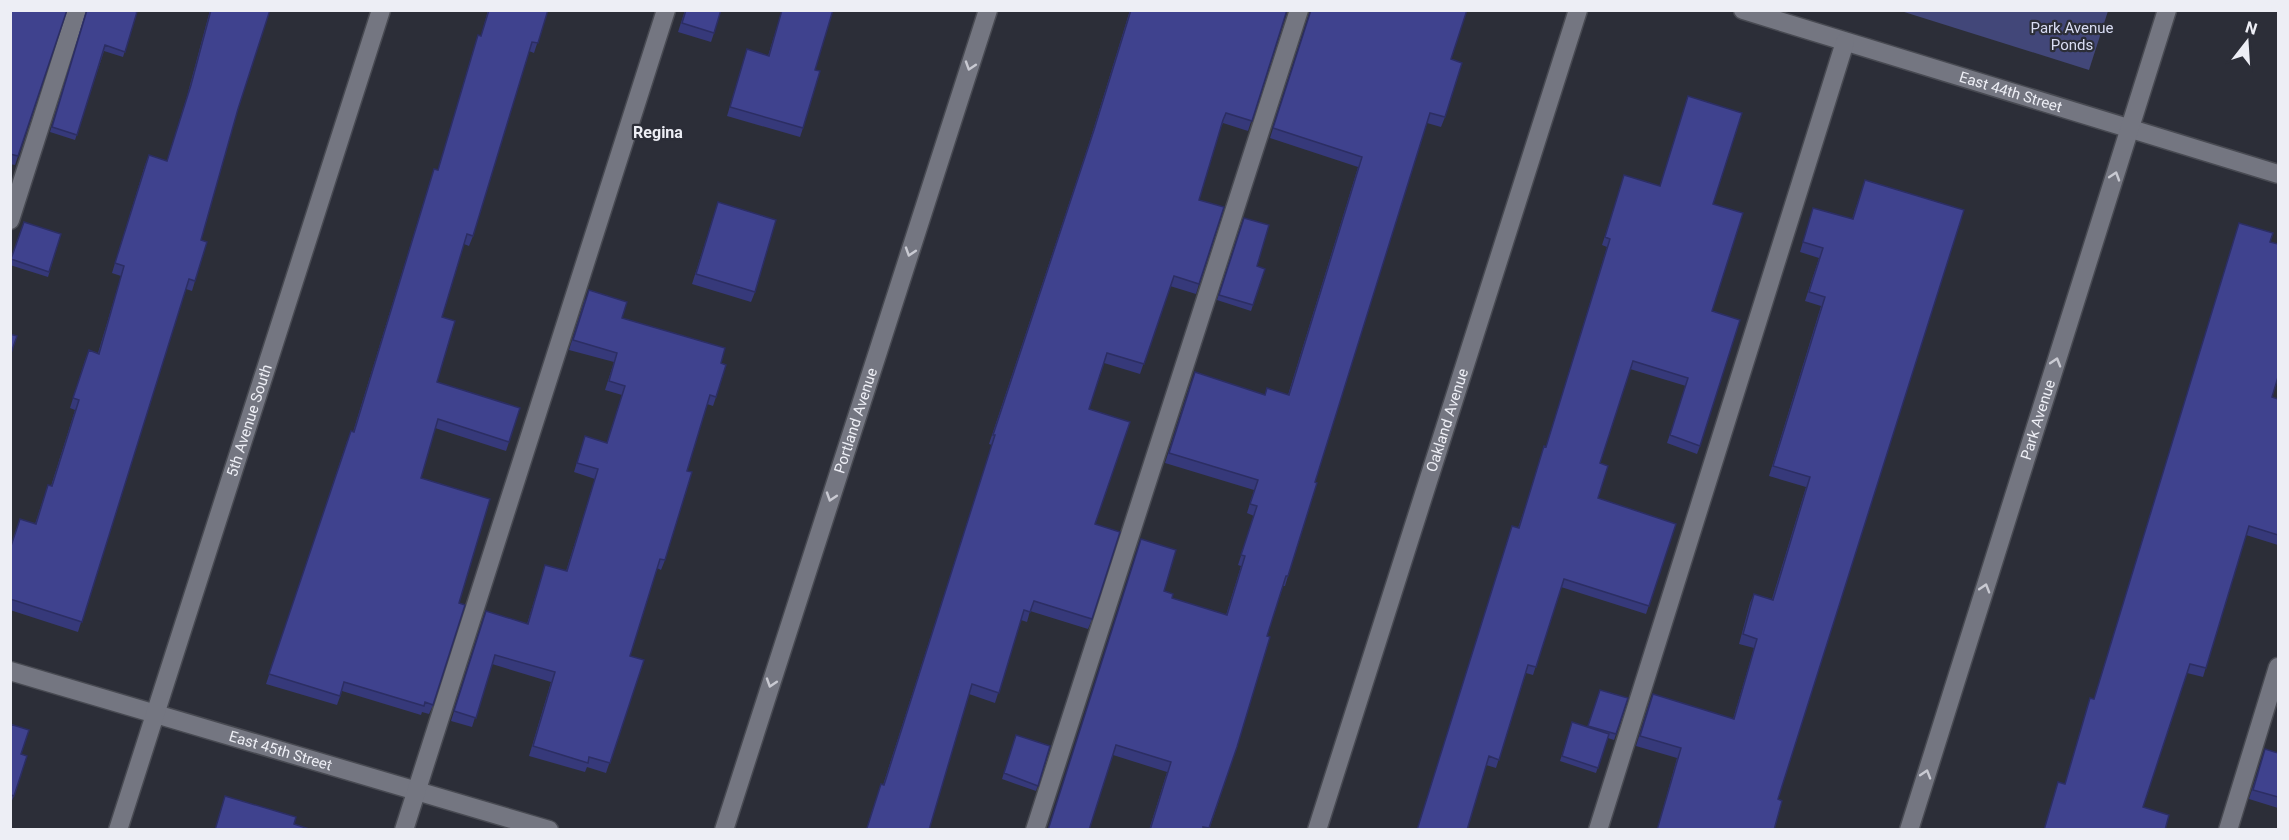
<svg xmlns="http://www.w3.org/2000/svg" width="2289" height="840" viewBox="0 0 2289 840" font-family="Roboto,sans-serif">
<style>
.green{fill:#424779}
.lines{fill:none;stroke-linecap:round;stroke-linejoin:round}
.minor-casing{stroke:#484a52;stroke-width:21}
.minor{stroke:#747681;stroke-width:18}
.wall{fill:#36397a}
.building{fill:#3f428e;stroke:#2c2e63;stroke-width:1.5}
.oneway{stroke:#c9cad2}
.labels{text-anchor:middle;stroke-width:4.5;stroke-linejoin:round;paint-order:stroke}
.park-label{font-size:15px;fill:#d9ddf3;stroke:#2c2e38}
.street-label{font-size:15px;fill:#edeef5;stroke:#2c2e38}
.neighbourhood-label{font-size:16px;font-weight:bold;fill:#edeef5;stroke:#2c2e38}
</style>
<rect width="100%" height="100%" fill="#2c2e38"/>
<!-- green -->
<path class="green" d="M1901 11H2108L2089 70Z"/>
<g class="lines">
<!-- minor casing -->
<g class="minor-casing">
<g id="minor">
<path id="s1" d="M1743 10 2278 174"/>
<path d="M10 220 77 10"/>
<path id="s2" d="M10 671 549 830"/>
<path id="s3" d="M118 830 381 10"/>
<path d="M404 830 666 10"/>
<path id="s4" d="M724 830 988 10"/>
<path d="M1035 830 1299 10"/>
<path id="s5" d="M1317 830 1578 10"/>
<path d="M1598 830 1845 42"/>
<path id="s6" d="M1909 830 2167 10"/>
<path d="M2228 830 2278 667"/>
</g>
</g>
<!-- minor -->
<use href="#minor" class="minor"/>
</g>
<!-- wall -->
<path class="wall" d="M10 10 18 156 15 165 10 164Z
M86 10 137 12 123 57 104 51 75 140 50 132Z
M210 10H270L238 109 201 240 195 281 192 291 186 289 78 632 10 610V548L20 519 35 524 48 485 51 486 75 410 70 408 85 360 89 350 98 353 121 276 112 273 145 165 149 155 167 161 187 96Z
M488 10H548L534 53 529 51 473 236 469 246 464 244 442 317 437 382 509 442 506 451 435 428 421 478 459 603 433 705 429 714 422 712 421 715 342 691 337 705 266 684 347 441 353 432 431 178 434 169 438 170 475 44 478 35 481 36Z
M685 10 714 33 711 42 678 32Z
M782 10H833L815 70 803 128 800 137 727 116 747 49 768 56Z
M1130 10H1287L1248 131 1223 123 1221 127 1199 200V284L1196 294 1170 286 1140 374 1104 363 1089 409 1095 524 1092 619 1088 629 1030 611 1027 622 1021 620 995 703 969 694 929 830H866L881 784 883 785 992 445 989 444 1090 140Z
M1310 10H1467L1451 59 1445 117 1441 127 1427 123 1315 482 1288 576 1285 586H1283L1267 636 1237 747 1209 830H1149L1167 772 1113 755 1164 591 1172 598 1226 615 1241 566 1238 565 1254 516 1247 513 1254 490 1165 463 1191 382 1264 395H1288L1358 167 1270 138 1310 13Z
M1865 180 1774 830H1657L1677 758 1636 746 1649 704 1653 694 1733 719 1754 648 1739 644 1750 603 1754 594 1772 599 1806 487 1769 476 1821 306 1805 301 1819 258 1800 252 1813 208 1852 219Z
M1622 183 1713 204 1712 311 1700 446 1697 454 1667 443 1686 386 1630 369 1600 463 1598 498 1676 524 1646 614 1561 587 1533 675 1526 673 1496 768 1486 765 1518 528 1546 447 1607 247 1602 245Z
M718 202 755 292 751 302 692 284Z
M1244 218 1257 266 1265 269 1251 311 1217 300Z
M24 222 61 234 48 277 10 265V261Z
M2239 223 2270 242 2272 397 2278 399V545L2246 535 2203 677 2187 673 2143 807 2165 830H2044L2058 782 2065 784 2087 707 2090 698 2094 699Z
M585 299 622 318 721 363 716 397 713 406 707 404 687 471 665 560 661 570 657 568 630 656 644 660 606 773 587 767 585 772 529 756 551 682 492 664 472 727 451 721 483 621 527 624 545 565 566 571 595 479 574 472 582 445 585 436 607 443 622 395 605 390 614 362 569 350Z
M1628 698 1614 740 1608 738 1596 773 1560 761 1572 722 1587 727Z
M10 724 21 754 14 796 10 805Z
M1016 735 1050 746 1036 791 1002 779Z
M2265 749 2278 753V808L2249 799Z"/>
<!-- building -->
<path class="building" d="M10 10H67L18 156 10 154Z
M87 10H132L137 12 125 52 105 45 77 135 52 127Z
M211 10H270L238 109 201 240 207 242 195 281 189 279 82 622 10 599V549L20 519 36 524 48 485 52 486 79 400 73 398 89 350 99 354 124 266 115 263 149 155 167 161 191 85Z
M489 10H548L538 43 532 42 473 236 467 234 442 317 455 321 437 382 520 408 509 442 438 419 421 478 490 499 459 603 465 605 433 705 425 702 424 706 344 682 340 696 269 674 351 431 354 432 434 169 438 170 478 35 481 36Z
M686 10H721L714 33 682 23Z
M782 10H833L815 70 820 71 803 128 730 107 747 49 769 56Z
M1131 10H1287L1252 121 1226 113 1223 120 1199 200 1224 207 1199 284 1174 276 1144 364 1107 353 1089 409 1130 422 1095 524 1120 532 1092 619 1034 601 1030 612 1024 610 999 693 972 684 929 830H871L867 828 881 784 884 785 995 435H993L1094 130Z
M1311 10H1467L1451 59 1462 63 1445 117 1430 113 1315 482 1317 483 1288 576H1286L1267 636 1270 637 1237 747 1209 828 1203 827V830H1150L1171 762 1116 745 1089 830H1048L1141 539 1176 550 1164 591 1173 594 1172 598 1227 615 1245 556 1241 555 1257 506 1250 504 1258 480 1169 453 1195 372 1265 395 1267 388 1289 395 1362 157 1273 128Z
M1688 96 1742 113 1713 204 1743 213 1712 311 1740 320 1700 446 1670 435 1688 378 1633 361 1600 463 1608 466 1598 498 1676 524 1649 606 1564 579 1536 667 1528 665 1499 760 1489 756 1467 830H1417L1512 526 1519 528 1544 446 1546 447 1610 239 1605 237 1624 175 1660 186Z
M1865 180 1964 210 1778 799 1782 801 1774 830H1657L1681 748 1640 736 1653 694 1734 719 1757 639 1743 634 1754 594 1773 600 1810 477 1773 466 1825 297 1809 292 1823 248 1803 242 1813 208 1853 219Z
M718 202 776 220 755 292 696 274Z
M1244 218 1269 225 1257 266 1265 269 1253 305 1219 295Z
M24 222 61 234 49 272 11 259Z
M2239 223 2273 233 2270 242 2278 244V377L2272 397 2278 399V535L2249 526 2206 668 2190 664 2143 807 2169 815 2165 830H2044L2058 782 2065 784 2090 698 2094 699Z
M589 290 627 302 622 318 725 348 721 363 726 365 716 397 710 395 687 471 692 472 665 560 660 559 630 656 644 660 610 763 589 757 588 763 533 746 555 672 495 655 476 718 454 711 486 611 528 624 545 565 567 571 598 469 577 463 585 436 607 443 625 386 609 381 617 353 573 340Z
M10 334 17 336 10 356Z
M1600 690 1628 698 1616 734 1588 726Z
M1572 722 1609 734 1598 768 1562 756Z
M10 724 29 730 21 754 27 756 14 796 11 795 10 798Z
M1016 735 1050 746 1038 786 1004 773Z
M2265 749 2278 753V797L2253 790Z
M225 796 296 817 294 824 312 830H215Z"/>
<!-- one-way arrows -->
<defs><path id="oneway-chevron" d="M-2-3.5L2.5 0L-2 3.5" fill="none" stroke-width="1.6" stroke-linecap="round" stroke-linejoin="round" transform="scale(1.5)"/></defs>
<g class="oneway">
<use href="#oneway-chevron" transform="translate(970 66) rotate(108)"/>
<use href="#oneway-chevron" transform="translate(2115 176) rotate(-72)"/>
<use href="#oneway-chevron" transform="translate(910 252) rotate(108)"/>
<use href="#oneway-chevron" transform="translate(2056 362) rotate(-73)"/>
<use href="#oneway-chevron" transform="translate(831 497) rotate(108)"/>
<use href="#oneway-chevron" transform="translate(1985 588) rotate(-73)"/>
<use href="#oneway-chevron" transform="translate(771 683) rotate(108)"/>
<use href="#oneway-chevron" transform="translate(1926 774) rotate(-73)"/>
</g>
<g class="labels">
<!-- park labels -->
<g class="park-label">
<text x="2072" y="33">Park Avenue<tspan x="2072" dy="17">Ponds</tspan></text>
</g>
<!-- street labels -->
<g class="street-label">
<text dy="5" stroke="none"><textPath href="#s1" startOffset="280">East 44th Street</textPath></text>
<text dy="5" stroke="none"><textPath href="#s3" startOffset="430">5th Avenue South</textPath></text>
<text dy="5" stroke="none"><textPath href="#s4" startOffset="430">Portland Avenue</textPath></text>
<text dy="5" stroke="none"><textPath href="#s5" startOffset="430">Oakland Avenue</textPath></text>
<text dy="5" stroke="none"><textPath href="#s6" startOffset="430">Park Avenue</textPath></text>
<text dy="5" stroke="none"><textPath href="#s2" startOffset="282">East 45th Street</textPath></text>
</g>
<!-- neighbourhood labels -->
<g class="neighbourhood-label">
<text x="658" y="138">Regina</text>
</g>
</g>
<!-- border -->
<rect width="2289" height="840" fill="none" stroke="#edeef5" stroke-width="24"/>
<!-- north arrow -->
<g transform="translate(2247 42) rotate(17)" stroke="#2c2e38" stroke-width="4.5" paint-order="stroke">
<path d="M0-4.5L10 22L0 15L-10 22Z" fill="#edeef5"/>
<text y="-9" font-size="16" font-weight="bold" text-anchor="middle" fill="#edeef5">N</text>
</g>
</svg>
